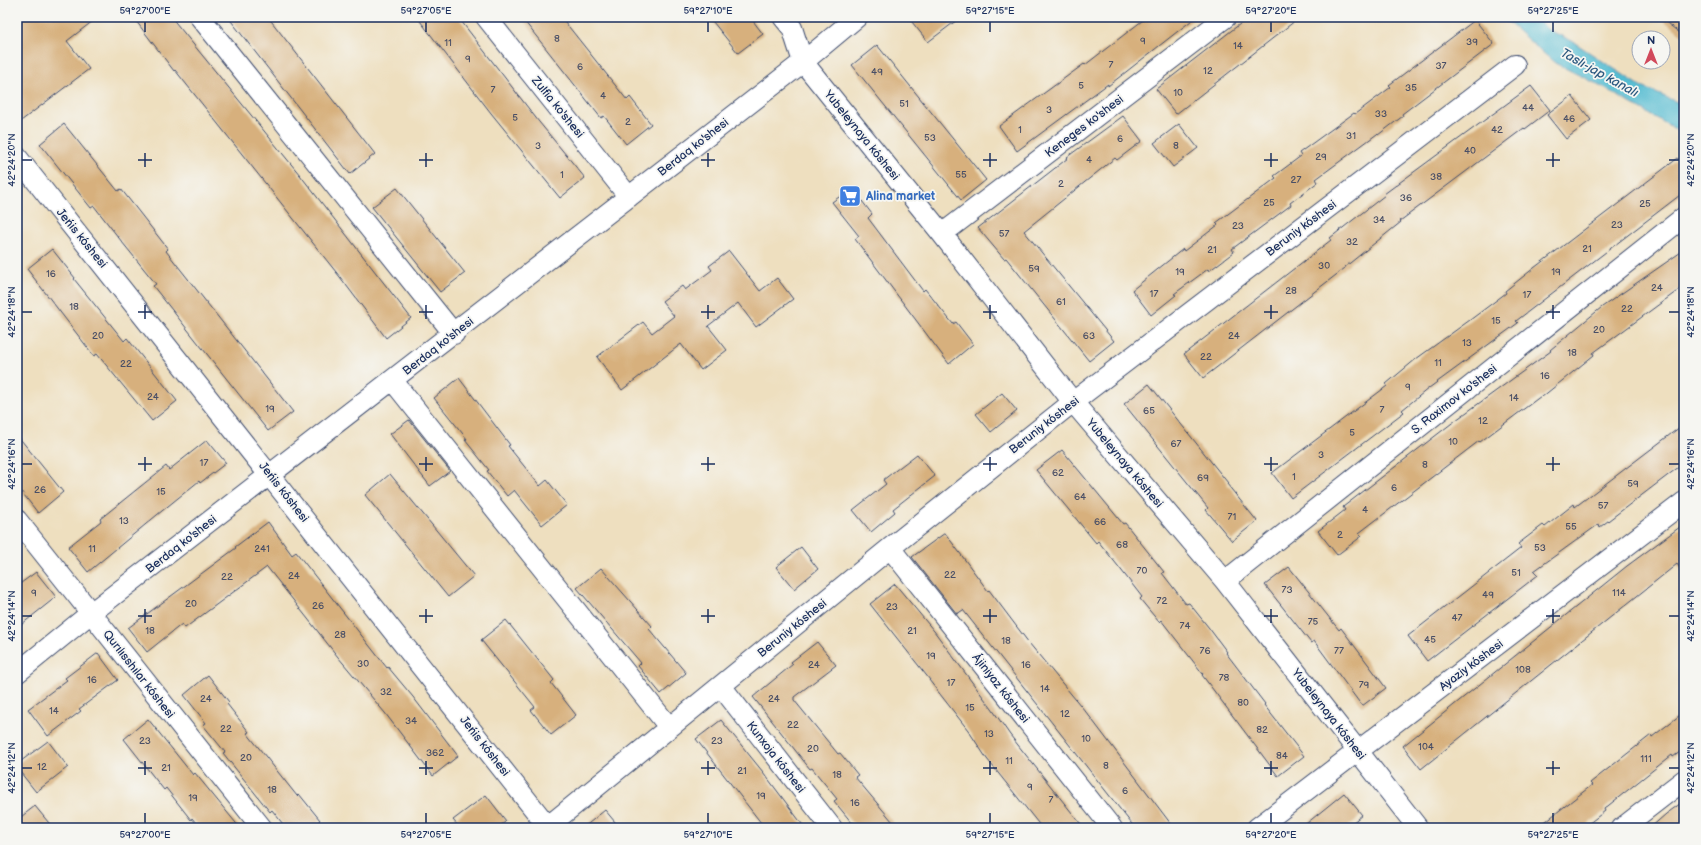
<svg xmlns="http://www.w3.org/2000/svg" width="1701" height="845" viewBox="0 0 1701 845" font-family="'Balsamiq Sans',sans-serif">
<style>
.water{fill:#54bcd1;stroke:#387698}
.building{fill:#d7b07d}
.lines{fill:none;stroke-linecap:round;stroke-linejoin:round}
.minor-casing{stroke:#3b496d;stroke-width:22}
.minor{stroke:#fff;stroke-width:20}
.ticks{fill:none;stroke:#1b2f5e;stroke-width:1.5}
.labels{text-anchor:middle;stroke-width:3.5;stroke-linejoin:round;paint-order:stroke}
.number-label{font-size:10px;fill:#4a4f66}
.street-label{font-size:12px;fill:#1b2f5e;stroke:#f6f6f2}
.shop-label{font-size:12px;font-weight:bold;fill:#366cbe;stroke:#f6f6f2;text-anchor:start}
.water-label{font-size:13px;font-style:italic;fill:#2c5980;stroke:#f6f6f2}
.neatline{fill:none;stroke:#1b2f5e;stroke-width:1.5}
.ticks-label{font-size:10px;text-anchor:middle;fill:#1b2f5e}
</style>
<rect width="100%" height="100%" fill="#f6f6f2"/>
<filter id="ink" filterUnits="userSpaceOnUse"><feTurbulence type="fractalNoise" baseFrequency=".025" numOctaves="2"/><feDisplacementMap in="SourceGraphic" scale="8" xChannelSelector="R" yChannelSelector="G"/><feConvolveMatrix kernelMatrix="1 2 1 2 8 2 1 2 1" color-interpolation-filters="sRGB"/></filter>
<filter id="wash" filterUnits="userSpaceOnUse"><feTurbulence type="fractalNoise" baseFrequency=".012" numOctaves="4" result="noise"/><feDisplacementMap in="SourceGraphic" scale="16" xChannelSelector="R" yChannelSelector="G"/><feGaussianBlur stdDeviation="0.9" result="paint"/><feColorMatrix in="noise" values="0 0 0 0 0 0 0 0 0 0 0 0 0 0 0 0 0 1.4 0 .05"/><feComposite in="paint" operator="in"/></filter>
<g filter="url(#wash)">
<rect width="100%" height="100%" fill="#eedfbf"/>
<!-- water -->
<path class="water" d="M1502 17H1536L1547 29 1572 41 1642 87 1684 105V134L1597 84 1555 63Z"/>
<g id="blocks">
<!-- building -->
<path class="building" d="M17 17H98L67 41 89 69 17 124Z
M133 17H171L300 175 411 318 386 338 340 277 175 70 174 71Z
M228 17H268L375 154 350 174Z
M417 17H458L539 122 585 178 560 198 491 113Z
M521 17H561L627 100 630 97 651 124 626 144 604 116 601 118Z
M709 17H750L763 34 738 53Z
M908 17H961L928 42Z
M1147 17H1196L1108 86V84L1017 151 999 126 1084 64 1085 65Z
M1249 17H1300L1176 114 1156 89Z
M1659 17H1684V36Z
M1475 20 1494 44 1402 114 1403 116 1378 135 1377 134 1316 179 1318 182 1290 203 1291 205 1232 249 1234 252 1209 271 1208 269 1174 294 1176 295 1151 315 1132 290 1183 249 1184 251 1218 225 1216 223 1276 178 1274 176 1301 156 1299 153 1354 113 1355 114 1391 87 1389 85Z
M877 45 986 180 961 200 852 65Z
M1531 86 1550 110 1525 129 1524 128 1400 221 1401 222 1345 267V268L1203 378 1184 354 1331 240 1330 238 1385 195 1384 194Z
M1572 96 1591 120 1566 139 1547 115Z
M1123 116 1142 141 1117 160 1115 158 1024 231 1114 341 1089 361 1006 258 1004 259 978 228 1068 158 1067 157Z
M64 124 118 191 121 189 168 249 166 251 293 412 268 431 153 286 156 284 122 242 94 206 91 208 40 144Z
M1179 124 1198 148 1173 167 1154 143Z
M1678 158 1684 165V192L1516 321 1518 323 1429 388 1402 410 1404 412 1291 498 1272 473 1387 386 1386 384 1416 359 1470 320 1506 293 1505 291 1534 268Z
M397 188 465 273 440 292 372 207Z
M852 188 872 214 868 218 923 291 925 289 953 324 956 322 973 344 949 364 855 239 859 236 832 202Z
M52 249 75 278 74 279 124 341 127 338 177 401 152 421 97 354 94 356 27 269Z
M1684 250V286L1593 353 1594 355 1542 397 1541 396 1480 442 1479 441 1359 533 1362 536 1337 555 1318 531 1345 510 1343 507 1456 420 1551 351 1550 350 1602 307Z
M729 251 760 291 777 278 793 299 756 327 738 303 708 326 727 350 701 370 681 344 622 390 597 357 643 322 652 333 674 316 662 301 682 286 685 290 712 270 709 266Z
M459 378 510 445 508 446 540 486 547 480 567 505 542 525 514 490 507 496 487 471 489 470 465 440 467 439 434 398Z
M1149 384 1228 483 1227 484 1257 521 1232 541 1206 510 1208 508 1124 404Z
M1002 393 1017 411 991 432 976 414Z
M409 420 450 471 430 486 390 434Z
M1684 424V463L1600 527 1599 524 1534 571 1538 575 1427 661 1408 636 1521 548 1518 544 1543 525 1545 527 1574 504 1575 507Z
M17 435 63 492 38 513 17 486Z
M207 440 226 463 200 483 199 481 157 515 88 572 68 547 101 521 100 519 166 466 169 470Z
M1062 450 1123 524 1125 523 1164 572 1162 573 1186 604 1189 603 1209 628 1227 652 1226 653 1265 704 1264 705 1304 756 1278 776 1202 675 1203 674 1161 620 1159 622 1140 599 1142 597 1118 566 1098 541 1096 543 1036 470Z
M917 454 935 476 893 509 895 512 871 532 853 510 886 484 883 480Z
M390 474 474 576 448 597 365 495Z
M268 522 292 555 296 552 387 668 388 667 413 697 458 756 433 776 385 713 338 657 267 567 185 628 182 624 147 652 128 628 236 548 235 547Z
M1684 524V573L1677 564 1421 769 1403 746 1627 566Z
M945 533 988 591 989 590 1029 643 1090 717 1174 828H1135L963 610 957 614 912 557Z
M801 547 818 569 794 589 776 567Z
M1289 567 1339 630 1341 628 1386 688 1362 706 1314 641 1311 643 1265 585Z
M601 568 652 626 649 629 686 673 661 694 638 666 641 663 577 588Z
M36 572 56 597 17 628V586Z
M895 584 934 631 992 709 1010 735 1084 828H1042L987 759 968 730 929 680H930L870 604Z
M506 620 554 680 551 683 576 715 551 735 531 710 535 707 481 640Z
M817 642 836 665 794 697V700L838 754 840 753 858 775 855 777 898 828H857L853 822 852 823 834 801 837 799 812 768 810 769 753 697 793 664 791 662Z
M98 653 118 680 79 709 81 711 48 736 28 709 67 680 65 678Z
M208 675 229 702 227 704 249 732 247 733 297 796 299 794 320 820 318 822 322 828H286L272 810 270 812 223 753 225 752 203 725 206 723 184 695Z
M1684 712V749L1673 757 1672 755 1604 809 1605 811 1583 828H1537L1592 785 1590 783 1651 735 1652 737Z
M148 719 193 775 195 773 240 828H200L192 818 191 820 166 788 164 790 124 739Z
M721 720 763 772 805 828H765L696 739Z
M48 741 68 767 36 792 17 768V764Z
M1344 793 1362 815 1346 828H1301Z
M486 795 506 821 498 828H460L453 820Z
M1684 801V828H1650L1666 814Z
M35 806 53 828H17V820Z
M605 810 620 828H583Z"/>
</g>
</g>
<g filter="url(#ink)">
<use href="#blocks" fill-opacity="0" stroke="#3b496d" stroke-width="1"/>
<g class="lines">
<!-- minor casing -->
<g class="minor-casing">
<path id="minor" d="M200 17 454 334
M486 17 629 197
M783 17 792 28 803 62 942 234 1073 402 1225 581 1418 828
M17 157 549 828
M942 234 1226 17
M393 381 669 727
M17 520 262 828
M890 548 1112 828
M1225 581 1684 217
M17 673 91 613 803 62 857 17
M721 686 832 828
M546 828 890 548 1073 402 1515 65
M1257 828 1684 502
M1622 828 1684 780"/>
</g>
<!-- minor -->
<use href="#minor" class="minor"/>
</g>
</g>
<!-- ticks -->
<path class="ticks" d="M145 22V32M426 22V32M708 22V32M990 22V32M1271 22V32M1553 22V32M145 153V167M426 153V167M708 153V167M990 153V167M1271 153V167M1553 153V167M22 160H32M138 160H152M419 160H433M701 160H715M983 160H997M1264 160H1278M1546 160H1560M1669 160H1679M145 305V319M426 305V319M708 305V319M990 305V319M1271 305V319M1553 305V319M22 312H32M138 312H152M419 312H433M701 312H715M983 312H997M1264 312H1278M1546 312H1560M1669 312H1679M145 457V471M426 457V471M708 457V471M990 457V471M1271 457V471M1553 457V471M22 464H32M138 464H152M419 464H433M701 464H715M983 464H997M1264 464H1278M1546 464H1560M1669 464H1679M145 609V623M426 609V623M708 609V623M990 609V623M1271 609V623M1553 609V623M22 616H32M138 616H152M419 616H433M701 616H715M983 616H997M1264 616H1278M1546 616H1560M1669 616H1679M145 761V775M426 761V775M708 761V775M990 761V775M1271 761V775M1553 761V775M22 768H32M138 768H152M419 768H433M701 768H715M983 768H997M1264 768H1278M1546 768H1560M1669 768H1679M145 813V823M426 813V823M708 813V823M990 813V823M1271 813V823M1553 813V823"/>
<!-- icons -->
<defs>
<g id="supermarket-square" transform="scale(1.15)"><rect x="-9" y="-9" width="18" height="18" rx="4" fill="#3f7fe0" stroke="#f6f6f2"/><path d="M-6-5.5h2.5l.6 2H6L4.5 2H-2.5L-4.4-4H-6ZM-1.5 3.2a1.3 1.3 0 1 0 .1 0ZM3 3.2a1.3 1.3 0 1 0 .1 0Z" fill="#fff"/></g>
</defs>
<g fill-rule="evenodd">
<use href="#supermarket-square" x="850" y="196"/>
</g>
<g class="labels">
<!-- number labels -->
<g class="number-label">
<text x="557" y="42">8</text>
<text x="1143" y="44">9</text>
<text x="1472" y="45">39</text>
<text x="448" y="46">11</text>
<text x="1238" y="49">14</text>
<text x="468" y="62">9</text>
<text x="1111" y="68">7</text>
<text x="1441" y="69">37</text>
<text x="580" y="70">6</text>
<text x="1208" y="74">12</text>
<text x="877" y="75">49</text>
<text x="1081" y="89">5</text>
<text x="1411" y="91">35</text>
<text x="493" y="93">7</text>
<text x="1178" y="96">10</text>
<text x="603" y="99">4</text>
<text x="904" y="107">51</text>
<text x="1528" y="111">44</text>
<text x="1049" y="113">3</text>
<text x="1381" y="117">33</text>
<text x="515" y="121">5</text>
<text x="1569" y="122">46</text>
<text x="628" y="125">2</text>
<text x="1020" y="133">1</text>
<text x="1497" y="133">42</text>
<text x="1351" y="139">31</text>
<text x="930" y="141">53</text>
<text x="1120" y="142">6</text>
<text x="538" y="149">3</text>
<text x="1176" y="149">8</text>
<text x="1470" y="154">40</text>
<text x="1321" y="160">29</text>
<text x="1089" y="163">4</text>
<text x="562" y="178">1</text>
<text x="961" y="178">55</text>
<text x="1436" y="180">38</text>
<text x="1296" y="183">27</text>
<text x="1061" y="187">2</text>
<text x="1406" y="201">36</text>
<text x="1269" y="206">25</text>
<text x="1645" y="207">25</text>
<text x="1379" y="223">34</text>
<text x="1617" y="228">23</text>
<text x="1238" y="229">23</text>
<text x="1004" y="237">57</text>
<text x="1352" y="245">32</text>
<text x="1587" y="252">21</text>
<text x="1212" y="253">21</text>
<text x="1324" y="269">30</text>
<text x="1034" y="272">59</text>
<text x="1180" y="275">19</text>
<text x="1556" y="275">19</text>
<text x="51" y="277">16</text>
<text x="1657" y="291">24</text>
<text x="1291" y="294">28</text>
<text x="1154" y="297">17</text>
<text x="1527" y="298">17</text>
<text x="1061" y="305">61</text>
<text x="74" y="310">18</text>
<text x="1627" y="312">22</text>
<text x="1496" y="324">15</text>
<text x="1599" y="333">20</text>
<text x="98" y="339">20</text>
<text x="1089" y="339">63</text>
<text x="1234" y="339">24</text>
<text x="1467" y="346">13</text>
<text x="1572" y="356">18</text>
<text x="1206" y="360">22</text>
<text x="1438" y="366">11</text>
<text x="126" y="367">22</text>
<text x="1545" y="379">16</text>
<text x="1408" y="390">9</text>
<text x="153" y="400">24</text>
<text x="1514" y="401">14</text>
<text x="270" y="412">19</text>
<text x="1382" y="413">7</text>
<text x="1149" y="414">65</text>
<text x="1483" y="424">12</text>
<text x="1352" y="436">5</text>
<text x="1453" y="445">10</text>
<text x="1176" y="447">67</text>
<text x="1321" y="458">3</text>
<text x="204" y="466">17</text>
<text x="1425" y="468">8</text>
<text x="1058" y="476">62</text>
<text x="1294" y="480">1</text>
<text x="1203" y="481">69</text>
<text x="1633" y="487">59</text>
<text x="1394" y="491">6</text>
<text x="40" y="493">26</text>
<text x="161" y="495">15</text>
<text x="1080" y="500">64</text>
<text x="1603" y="509">57</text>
<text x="1365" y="513">4</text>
<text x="1232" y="520">71</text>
<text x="124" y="524">13</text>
<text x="1100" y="525">66</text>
<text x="1571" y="530">55</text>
<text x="1340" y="538">2</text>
<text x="1122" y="548">68</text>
<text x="1540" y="551">53</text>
<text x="92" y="552">11</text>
<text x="262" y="552">241</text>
<text x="1142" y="574">70</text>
<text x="1516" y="576">51</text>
<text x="950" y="578">22</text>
<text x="294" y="579">24</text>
<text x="227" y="580">22</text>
<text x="1287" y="593">73</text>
<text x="34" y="596">9</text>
<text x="1619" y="596">114</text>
<text x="1488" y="598">49</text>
<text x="1162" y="604">72</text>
<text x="191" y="607">20</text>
<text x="318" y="609">26</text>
<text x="892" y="610">23</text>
<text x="1457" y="621">47</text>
<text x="1313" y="625">75</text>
<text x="1185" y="629">74</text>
<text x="150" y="634">18</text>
<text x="912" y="634">21</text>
<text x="340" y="638">28</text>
<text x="1430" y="643">45</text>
<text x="1006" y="644">18</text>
<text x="1205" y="654">76</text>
<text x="1339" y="654">77</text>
<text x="931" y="659">19</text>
<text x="363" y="667">30</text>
<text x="814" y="668">24</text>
<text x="1026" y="668">16</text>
<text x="1523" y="673">108</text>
<text x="1224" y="681">78</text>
<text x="92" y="683">16</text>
<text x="951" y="686">17</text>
<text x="1364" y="688">79</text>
<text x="1045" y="692">14</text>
<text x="386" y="695">32</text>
<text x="206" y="702">24</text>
<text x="774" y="702">24</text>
<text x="1243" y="706">80</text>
<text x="970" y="711">15</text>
<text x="54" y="714">14</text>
<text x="1065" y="717">12</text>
<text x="411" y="724">34</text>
<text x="793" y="728">22</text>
<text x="226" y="732">22</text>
<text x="1262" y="733">82</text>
<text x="989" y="737">13</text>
<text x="1086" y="742">10</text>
<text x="145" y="744">23</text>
<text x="717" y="744">23</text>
<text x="1426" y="750">104</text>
<text x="813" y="752">20</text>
<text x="435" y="756">362</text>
<text x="1282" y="759">84</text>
<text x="246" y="761">20</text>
<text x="1646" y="762">111</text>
<text x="1009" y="764">11</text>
<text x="1106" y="769">8</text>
<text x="42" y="770">12</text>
<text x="166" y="771">21</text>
<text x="742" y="774">21</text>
<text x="837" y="778">18</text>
<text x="1030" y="790">9</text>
<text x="272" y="793">18</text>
<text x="1125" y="794">6</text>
<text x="761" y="799">19</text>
<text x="193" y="801">19</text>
<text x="1051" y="803">7</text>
<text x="855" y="806">16</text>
</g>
<!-- street labels -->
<g class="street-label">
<text transform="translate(558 107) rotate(51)" y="4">Zulfia ko'shesi</text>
<text transform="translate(1084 126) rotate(-37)" y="4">Keneges ko'shesi</text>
<text transform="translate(862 135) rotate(51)" y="4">Yubeleynaya kóshesi</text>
<text transform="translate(693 147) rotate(-38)" y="4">Berdaq ko'shesi</text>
<text transform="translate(1301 228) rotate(-37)" y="4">Beruniy kóshesi</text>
<text transform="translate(82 238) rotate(51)" y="4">Jeńis kóshesi</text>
<text transform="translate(438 346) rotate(-38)" y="4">Berdaq ko'shesi</text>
<text transform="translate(1454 399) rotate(-38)" y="4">S. Raximov ko'shesi</text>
<text transform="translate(1044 425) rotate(-38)" y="4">Beruniy kóshesi</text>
<text transform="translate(1125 463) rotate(50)" y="4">Yubeleynaya kóshesi</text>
<text transform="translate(284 492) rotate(52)" y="4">Jeńis kóshesi</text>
<text transform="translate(181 544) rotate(-38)" y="4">Berdaq ko'shesi</text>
<text transform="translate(792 628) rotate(-39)" y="4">Beruniy kóshesi</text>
<text transform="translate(1471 665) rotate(-37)" y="4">Ayaziy kóshesi</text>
<text transform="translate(139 674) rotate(52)" y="4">Qurılısshılar kóshesi</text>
<text transform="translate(1001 688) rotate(52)" y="4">Ájiniyaz kóshesi</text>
<text transform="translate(1329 714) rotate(52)" y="4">Yubeleynaya kóshesi</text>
<text transform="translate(485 746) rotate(52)" y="4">Jeńis kóshesi</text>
<text transform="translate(776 757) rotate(52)" y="4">Kunxoja kóshesi</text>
</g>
<!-- shop labels -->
<g class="shop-label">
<text x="866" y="200">Alina market</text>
</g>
<!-- water labels -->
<g class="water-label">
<text transform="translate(1600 72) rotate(29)" y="5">Taslı-jap kanalı</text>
</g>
</g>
<!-- margin -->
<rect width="1701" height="845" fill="none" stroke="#f6f6f2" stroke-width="44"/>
<!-- north arrow -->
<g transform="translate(1651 50)"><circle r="19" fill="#f6f6f2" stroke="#9ea6b7"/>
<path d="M0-3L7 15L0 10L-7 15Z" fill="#d1495b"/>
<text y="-6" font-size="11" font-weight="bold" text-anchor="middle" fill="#1b2f5e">N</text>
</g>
<rect x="22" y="22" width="1657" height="801" class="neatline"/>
<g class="ticks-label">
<text x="145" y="14">59°27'00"E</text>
<text x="426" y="14">59°27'05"E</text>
<text x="708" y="14">59°27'10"E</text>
<text x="990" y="14">59°27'15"E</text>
<text x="1271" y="14">59°27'20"E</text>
<text x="1553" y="14">59°27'25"E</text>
<text transform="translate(11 160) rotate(-90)" y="4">42°24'20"N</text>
<text transform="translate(1690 160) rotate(-90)" y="4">42°24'20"N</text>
<text transform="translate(11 312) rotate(-90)" y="4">42°24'18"N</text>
<text transform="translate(1690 312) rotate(-90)" y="4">42°24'18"N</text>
<text transform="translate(11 464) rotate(-90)" y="4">42°24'16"N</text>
<text transform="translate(1690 464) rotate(-90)" y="4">42°24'16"N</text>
<text transform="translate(11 616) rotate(-90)" y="4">42°24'14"N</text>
<text transform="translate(1690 616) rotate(-90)" y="4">42°24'14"N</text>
<text transform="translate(11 768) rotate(-90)" y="4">42°24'12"N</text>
<text transform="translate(1690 768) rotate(-90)" y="4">42°24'12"N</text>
<text x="145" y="838">59°27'00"E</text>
<text x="426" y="838">59°27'05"E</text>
<text x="708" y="838">59°27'10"E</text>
<text x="990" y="838">59°27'15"E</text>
<text x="1271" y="838">59°27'20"E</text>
<text x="1553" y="838">59°27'25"E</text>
</g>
</svg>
